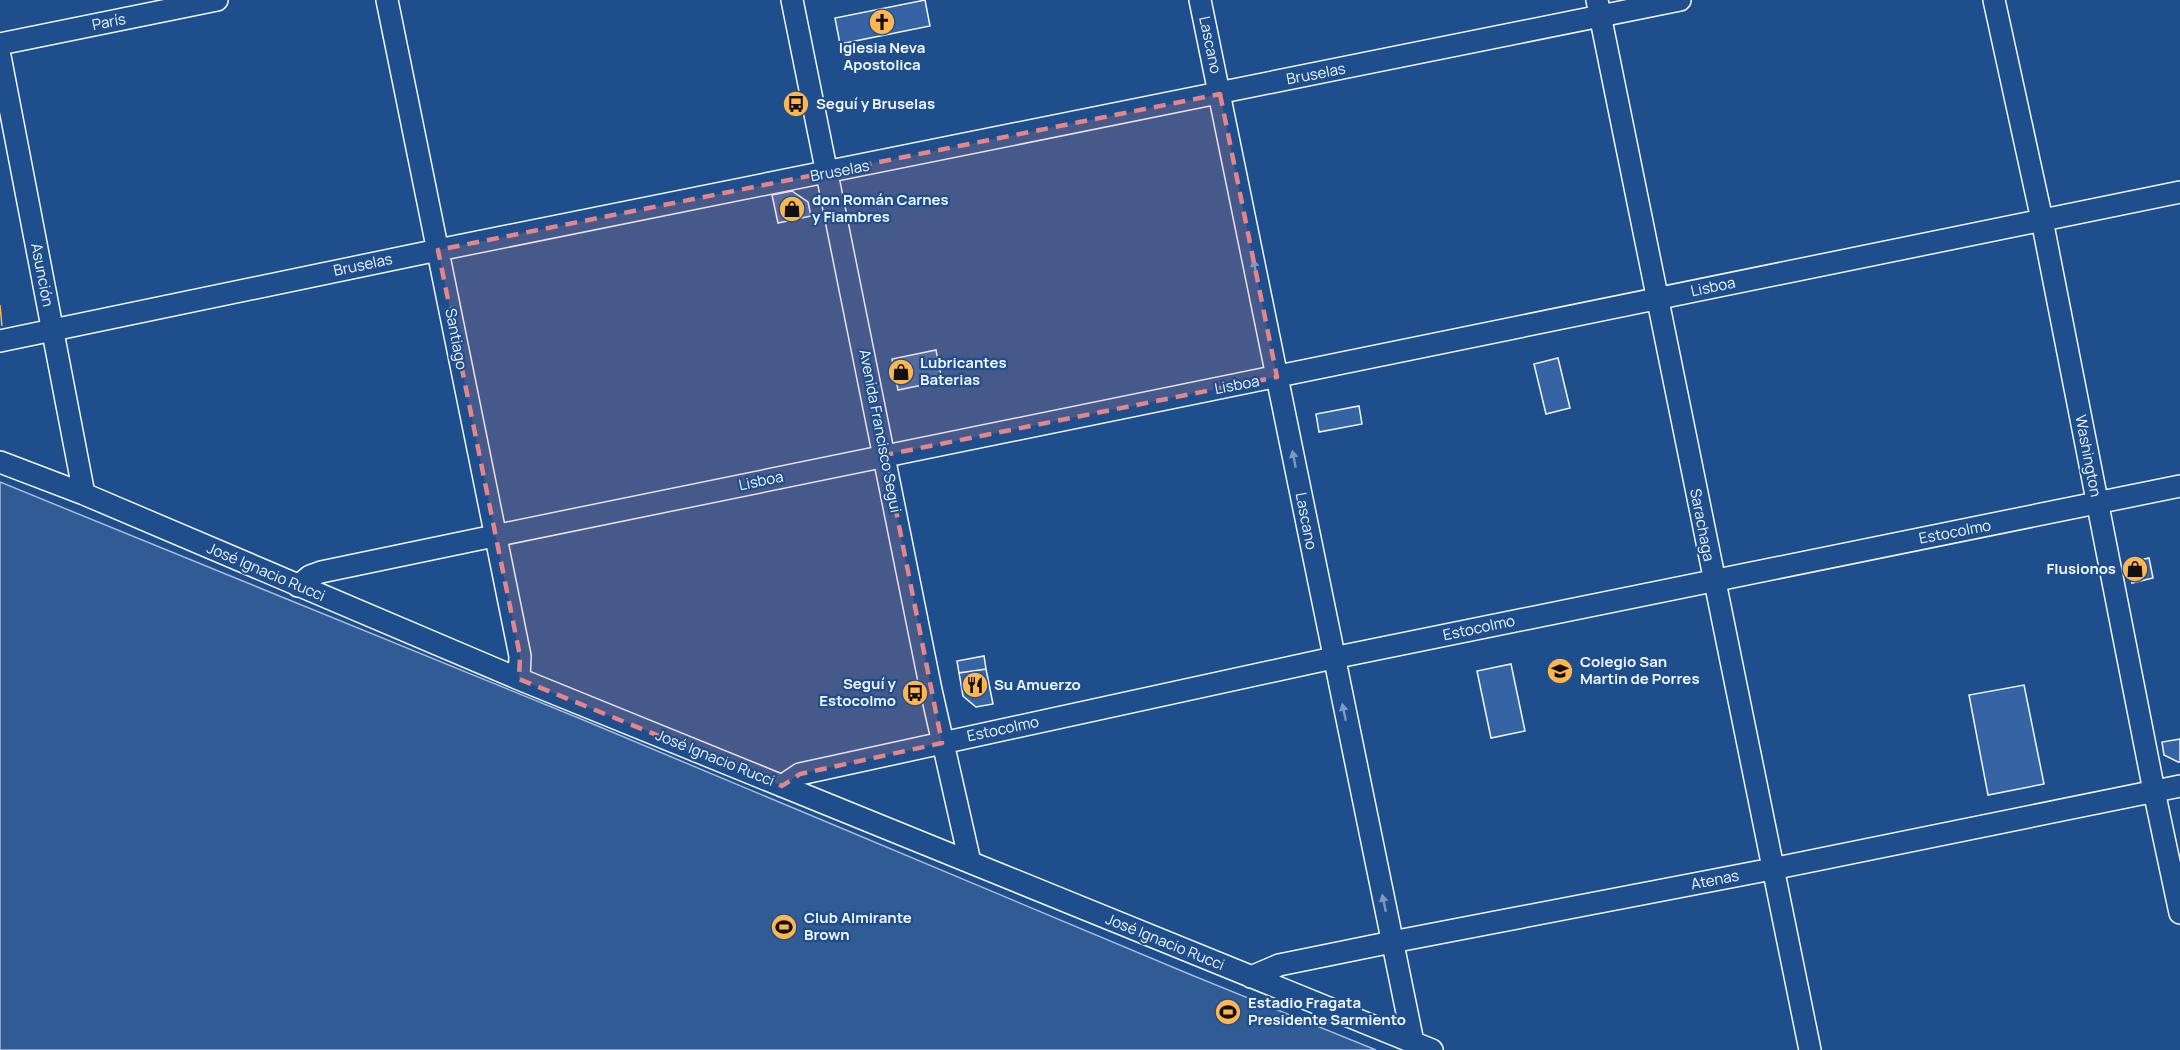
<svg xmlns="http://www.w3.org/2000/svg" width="2180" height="1050" viewBox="0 0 2180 1050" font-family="Manrope,sans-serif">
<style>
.green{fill:#305b95;stroke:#a8bbd7;stroke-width:1.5}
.building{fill:#3563a3;stroke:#f2f6ff;stroke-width:1.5}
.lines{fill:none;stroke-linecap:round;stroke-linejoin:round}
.minor-casing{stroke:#f2f6ff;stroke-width:24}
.minor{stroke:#1f4e8c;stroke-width:21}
.power{stroke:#ffb74d;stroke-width:1.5;stroke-dasharray:21 4.5 3 4.5;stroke-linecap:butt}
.oneway{fill:#7e9ac0}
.marked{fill:#e38589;fill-opacity:0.2;stroke:#e38589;stroke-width:4.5;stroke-dasharray:12 8;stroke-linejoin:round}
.labels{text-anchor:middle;stroke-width:4.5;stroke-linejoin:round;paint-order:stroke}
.street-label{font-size:15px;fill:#f2f6ff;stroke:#1f4e8c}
.poi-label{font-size:15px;font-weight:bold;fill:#f2f6ff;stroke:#1f4e8c;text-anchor:start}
</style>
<rect width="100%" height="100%" fill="#1f4e8c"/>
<!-- green -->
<path class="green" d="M0 482 581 719 1189 974 1376 1050H0Z"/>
<!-- building -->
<path class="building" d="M925 0 930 26 840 44 835 18Z
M792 191 808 202 811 216 778 223 772 195Z
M936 350 942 381 898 390 892 359Z
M1558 358 1570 408 1546 414 1534 364Z
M1359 406 1362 424 1319 432 1316 414Z
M2149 558 2153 578 2132 583 2127 563Z
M984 656 986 669 959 673 957 661Z
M1511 664 1525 731 1491 738 1477 671Z
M986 669 993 704 976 707 963 696 959 673Z
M2024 685 2044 784 1988 795 1969 695Z
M2180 739V762H2178L2164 755 2162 742Z"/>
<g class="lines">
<!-- minor casing -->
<g class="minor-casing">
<path id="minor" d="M387 0 520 656 519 679
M792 0 931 690 970 862
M1200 0 1413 1042
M1597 0 1810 1050
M1994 0 2042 220 2154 791 2180 913
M0 44 217 0
M0 56 84 494
M0 341 438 250 1680 0
M0 462 84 494 519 679 1432 1050
M298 586 310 576 321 572 494 536 2180 192
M782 786 800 774 1333 658 2180 486
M1251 977 1279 965 1392 942 1772 869 2180 786"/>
</g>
<!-- minor -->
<use href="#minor" class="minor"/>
<!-- power -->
<path class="power" d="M0 305 2 327H0"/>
</g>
<!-- one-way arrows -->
<defs><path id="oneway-solid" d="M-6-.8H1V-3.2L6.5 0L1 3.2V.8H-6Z" transform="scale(1.5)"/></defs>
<g class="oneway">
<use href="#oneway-solid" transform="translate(1255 268) rotate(-101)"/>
<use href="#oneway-solid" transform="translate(1294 459) rotate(-101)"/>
<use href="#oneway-solid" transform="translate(1344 712) rotate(-102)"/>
<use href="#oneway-solid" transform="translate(1384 903) rotate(-102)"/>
</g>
<!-- marked area -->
<path class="marked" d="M1220 94 1277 377 885 455 942 743 800 774 782 786 519 679 520 656 438 250Z"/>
<!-- icons -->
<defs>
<g id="church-disc" transform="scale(1.35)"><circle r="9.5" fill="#ffb74d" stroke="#1f4e8c"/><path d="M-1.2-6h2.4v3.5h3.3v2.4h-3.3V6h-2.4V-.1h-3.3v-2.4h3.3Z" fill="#111"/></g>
<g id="bus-disc" transform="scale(1.35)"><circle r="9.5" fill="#ffb74d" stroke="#1f4e8c"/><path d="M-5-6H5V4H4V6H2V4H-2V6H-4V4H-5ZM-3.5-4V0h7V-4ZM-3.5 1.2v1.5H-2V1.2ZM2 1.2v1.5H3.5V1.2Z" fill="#111"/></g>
<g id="shop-disc" transform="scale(1.35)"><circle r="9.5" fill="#ffb74d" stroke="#1f4e8c"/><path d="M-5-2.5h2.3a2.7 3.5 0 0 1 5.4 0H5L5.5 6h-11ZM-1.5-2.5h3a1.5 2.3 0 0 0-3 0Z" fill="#111"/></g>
<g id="school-disc" transform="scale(1.35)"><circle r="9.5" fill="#ffb74d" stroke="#1f4e8c"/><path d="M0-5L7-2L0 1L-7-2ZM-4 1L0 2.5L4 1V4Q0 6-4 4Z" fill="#111"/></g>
<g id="restaurant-disc" transform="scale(1.35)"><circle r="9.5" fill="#ffb74d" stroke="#1f4e8c"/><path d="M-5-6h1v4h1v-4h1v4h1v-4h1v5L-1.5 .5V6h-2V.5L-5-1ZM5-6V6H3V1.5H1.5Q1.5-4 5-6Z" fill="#111"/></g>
<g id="stadium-disc" transform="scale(1.35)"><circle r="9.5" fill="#ffb74d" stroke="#1f4e8c"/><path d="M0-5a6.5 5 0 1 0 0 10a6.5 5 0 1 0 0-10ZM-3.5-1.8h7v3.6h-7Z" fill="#111"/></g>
</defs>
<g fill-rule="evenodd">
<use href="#church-disc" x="882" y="22"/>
<use href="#bus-disc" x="796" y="104"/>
<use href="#shop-disc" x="792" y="209"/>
<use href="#shop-disc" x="901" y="372"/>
<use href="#shop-disc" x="2135" y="569"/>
<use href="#school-disc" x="1560" y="671"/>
<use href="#restaurant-disc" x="975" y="685"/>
<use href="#bus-disc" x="915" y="693"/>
<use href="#stadium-disc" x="784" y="927"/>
<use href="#stadium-disc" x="1228" y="1012"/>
</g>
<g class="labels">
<!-- street labels -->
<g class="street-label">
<text transform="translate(109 22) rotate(-11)" y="5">París</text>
<text transform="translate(1210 45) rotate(78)" y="5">Lascano</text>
<text transform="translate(1316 74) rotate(-11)" y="5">Bruselas</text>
<text transform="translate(840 171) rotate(-11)" y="5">Bruselas</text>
<text transform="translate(363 265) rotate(-12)" y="5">Bruselas</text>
<text transform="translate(42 275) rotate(79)" y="5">Asunción</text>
<text transform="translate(1713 287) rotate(-12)" y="5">Lisboa</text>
<text transform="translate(456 339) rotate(79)" y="5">Santiago</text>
<text transform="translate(1237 385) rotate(-11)" y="5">Lisboa</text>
<text transform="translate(880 431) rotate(79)" y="5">Avenida Francisco Segui</text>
<text transform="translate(2088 456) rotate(79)" y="5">Washington</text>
<text transform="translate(761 481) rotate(-12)" y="5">Lisboa</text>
<text transform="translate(1306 521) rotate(79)" y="5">Lascano</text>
<text transform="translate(1702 525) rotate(79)" y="5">Sarachaga</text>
<text transform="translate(1955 532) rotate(-11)" y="5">Estocolmo</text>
<text transform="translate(266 572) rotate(23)" y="5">José Ignacio Rucci</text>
<text transform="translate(1479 628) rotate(-12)" y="5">Estocolmo</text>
<text transform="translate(1003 729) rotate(-12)" y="5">Estocolmo</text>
<text transform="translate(715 758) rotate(22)" y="5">José Ignacio Rucci</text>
<text transform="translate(1715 880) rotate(-11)" y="5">Atenas</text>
<text transform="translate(1165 942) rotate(22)" y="5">José Ignacio Rucci</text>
</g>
<!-- poi labels -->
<g class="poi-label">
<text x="882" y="53" text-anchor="middle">Iglesia Neva<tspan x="882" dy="17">Apostolica</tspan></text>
<text x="816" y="109">Seguí y Bruselas</text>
<text x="812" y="205">don Román Carnes<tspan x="812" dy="17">y Fiambres</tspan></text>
<text x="920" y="368">Lubricantes<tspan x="920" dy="17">Baterias</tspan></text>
<text x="2116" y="574" text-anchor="end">Flusionos</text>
<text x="1580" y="667">Colegio San<tspan x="1580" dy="17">Martin de Porres</tspan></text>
<text x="896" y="689" text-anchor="end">Seguí y<tspan x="896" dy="17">Estocolmo</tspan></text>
<text x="994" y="690">Su Amuerzo</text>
<text x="804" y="923">Club Almirante<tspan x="804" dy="17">Brown</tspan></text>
<text x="1248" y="1008">Estadio Fragata<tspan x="1248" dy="17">Presidente Sarmiento</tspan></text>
</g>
</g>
</svg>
